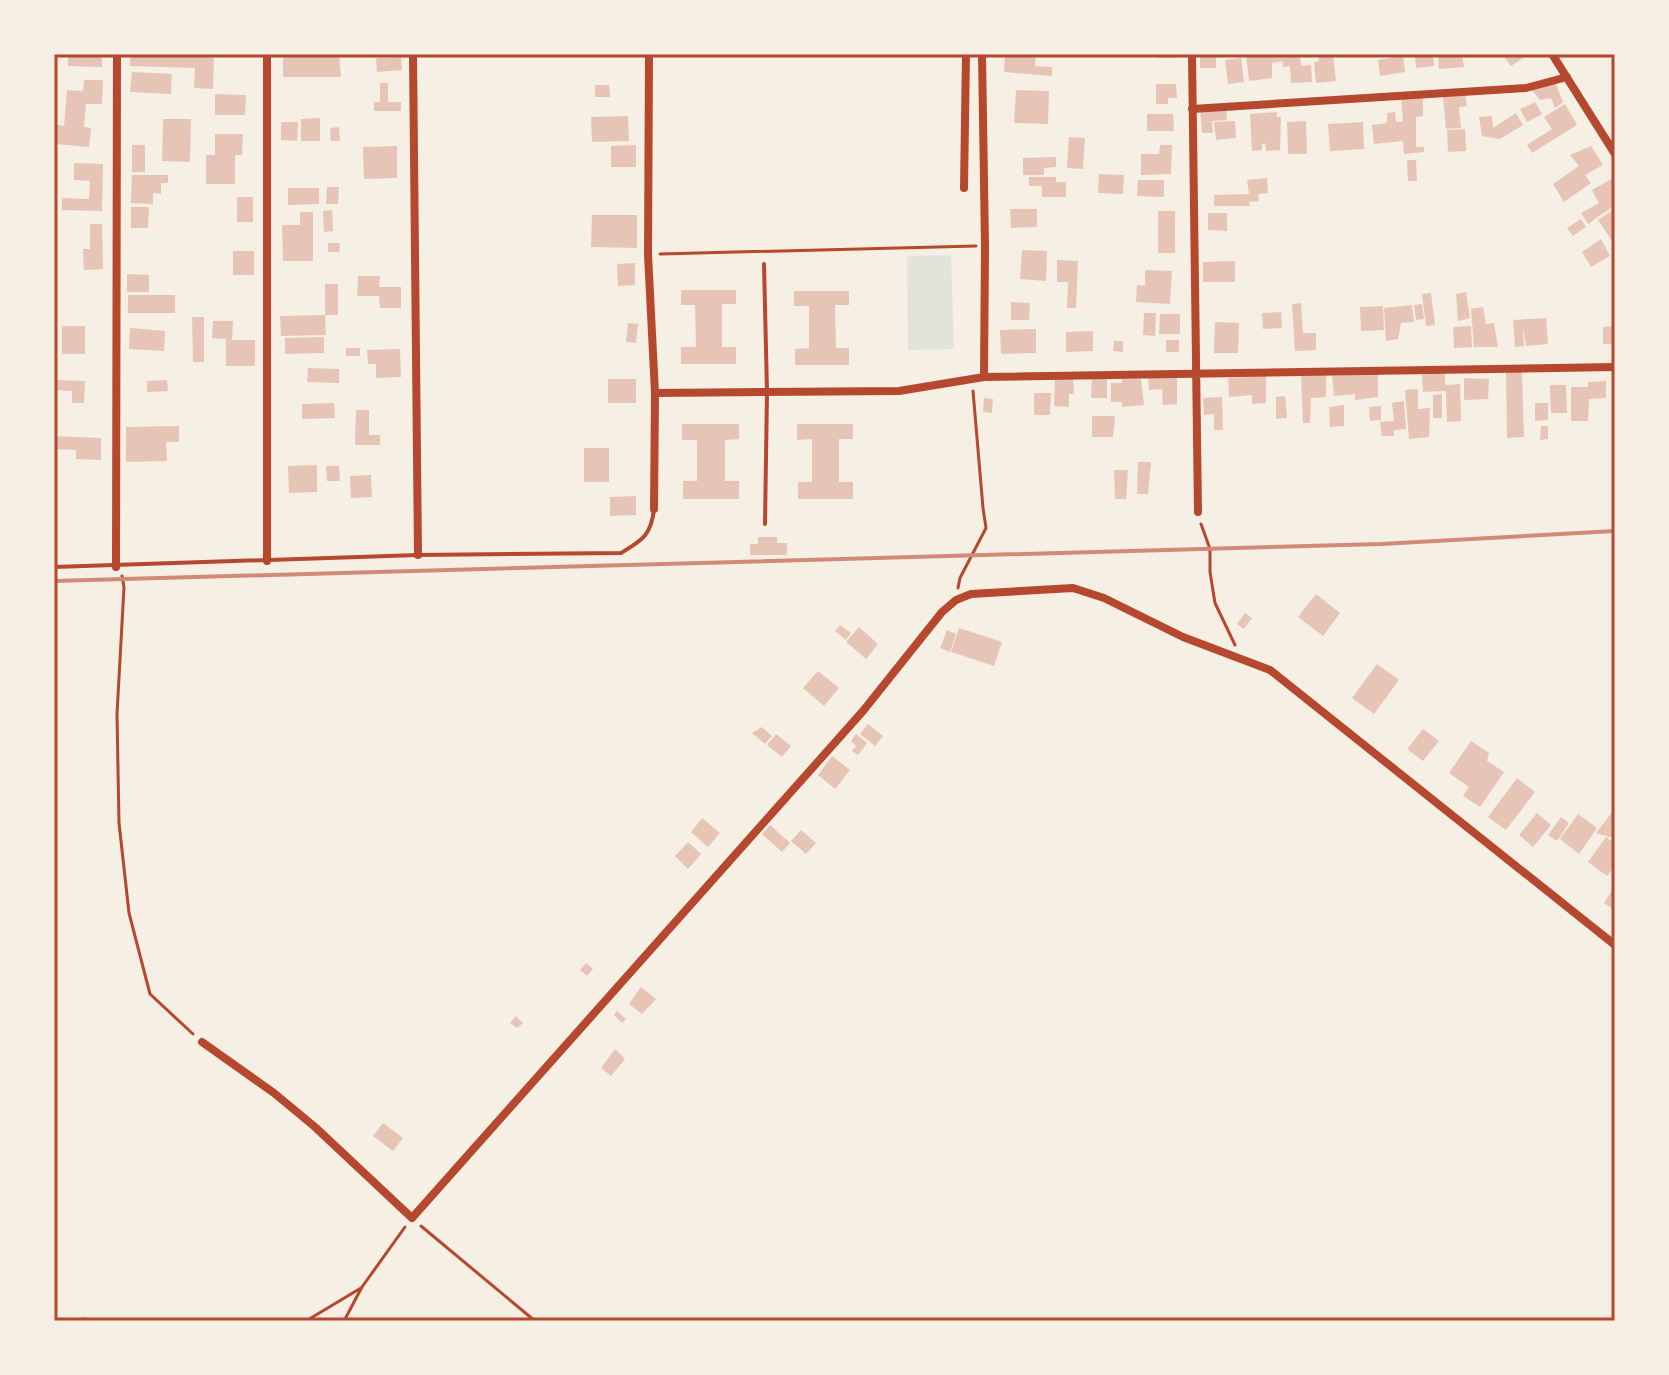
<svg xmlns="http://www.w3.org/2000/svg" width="1669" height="1375" viewBox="0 0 1669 1375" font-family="Barlow,sans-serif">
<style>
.green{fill:#e2e4dc}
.building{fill:#e6c5b7}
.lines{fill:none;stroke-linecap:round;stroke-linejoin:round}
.path{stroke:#b5482f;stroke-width:3}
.service{stroke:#b5482f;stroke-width:4}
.minor{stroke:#b5482f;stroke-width:8}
.rail{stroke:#cf8b77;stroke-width:4}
.neatline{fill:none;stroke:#b5482f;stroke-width:3}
</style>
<rect width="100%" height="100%" fill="#f6efe4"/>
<!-- green -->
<path class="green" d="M951 255 954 349 908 350 907 256Z"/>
<!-- building -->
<path class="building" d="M68 54H102V67L68 66Z
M130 54H214L213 89 194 88 195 68 130 66Z
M283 54H339L341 77H283Z
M1005 54H1036L1035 66 1052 67V76L1004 72Z
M1156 54H1177V58H1155Z
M1246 54H1300L1301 66 1311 65 1312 82 1291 83 1290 66 1283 67V61L1272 63V78L1249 81Z
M1318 54H1333L1336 81 1316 83 1314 62 1319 61Z
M1433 54 1434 66 1416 68 1415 55Z
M1438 54H1462L1464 67 1439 69Z
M1502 54H1529L1511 66Z
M1200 56H1216V68H1200Z
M1403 56 1405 72 1380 76 1378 60Z
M401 57 402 70 377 72 376 58Z
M1241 58 1244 82 1228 84 1225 60Z
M132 72 172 74 171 94 130 92Z
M84 80H103L102 104H86L84 127 91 128 89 147 56 144 57 125 64 126 67 90 83 91Z
M1555 82 1563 102 1555 108 1551 98 1540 100 1531 89Z
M380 83H388V102H401V111H374V102H380Z
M1156 84H1176L1177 98H1168V104H1156Z
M595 85H609L610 97H595Z
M1016 90 1049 91 1048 124 1014 123Z
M215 94 246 95 245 115H215Z
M1465 95 1467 106 1459 107 1461 128 1446 129 1443 96Z
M1423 96V116L1416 117V147H1424V152L1404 154 1403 141 1374 144 1372 125 1387 123V113L1395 112 1396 122H1403L1401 98Z
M1535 102 1542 114 1527 122 1520 109Z
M1565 104 1577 125 1532 153 1527 145 1552 129 1544 117Z
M1226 108 1227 120 1212 121 1213 133H1202L1200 110Z
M1277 112V117H1281L1280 150 1266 151 1265 143 1262 144V150L1252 151 1250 114Z
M1516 113 1523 125 1500 139 1482 136 1479 117 1492 116 1493 128Z
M1147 114H1173L1174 131H1147Z
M628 116 629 141 592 142 591 117Z
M320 118V141H301V119Z
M163 119H191L190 162 162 161Z
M1235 121 1236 138 1216 140 1214 122Z
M1306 121 1307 154H1288L1287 122Z
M281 122H298L297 141 281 140Z
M1363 122 1364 149 1330 151 1328 124Z
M339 127 340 141H331L330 128Z
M1465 129 1466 151 1448 152 1447 130Z
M215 134H243L242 155H235V184H206V155H215Z
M1069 137 1085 138 1083 169 1067 168Z
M132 145H145V172H132Z
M636 145V167H611V146Z
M1160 145H1172L1171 174 1141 175V154H1159Z
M397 146V178L364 179 363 147Z
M1591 146 1603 165 1585 175 1591 183 1564 202 1553 184 1579 166 1570 155Z
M1056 157V167L1044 168V175H1023V158Z
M1407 160H1416L1417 181H1408Z
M74 163 103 164 102 211 62 210V198L89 199 90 181 74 180Z
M1099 174 1124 175 1123 194 1098 193Z
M132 175H168V183H161V194L153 193V204L131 203Z
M1029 177H1056V182H1066V197H1042V186H1029Z
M1267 178 1268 193 1258 194 1259 201 1249 202 1250 206H1214V195L1249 194 1247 180Z
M1613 178 1615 205 1588 224 1581 213 1599 203 1592 190Z
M1138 180H1164V197L1137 196Z
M327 187H339L338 204H326Z
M288 188H319V204L288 205Z
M237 197H253V222H237Z
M131 207H149L148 228H131Z
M1010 209H1037V227L1011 228Z
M1615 209V241L1613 242 1598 220Z
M332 210 333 231 324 232 323 211Z
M1158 211H1175V253H1158Z
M300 212H313V261H283L282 225H300Z
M1208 213H1227V231L1208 230Z
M592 215H637V248L591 247Z
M1581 219 1586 227 1573 236 1567 228Z
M90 224H102L103 269 84 270 83 249H90Z
M1601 239 1610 256 1591 267 1582 252Z
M328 243H340L339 252H328Z
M1022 250 1047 251 1046 281 1020 279Z
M233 251H254V275H233Z
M1057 260 1078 261 1076 308H1067L1068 282H1057Z
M1235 261V282H1203V262Z
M635 263V285L618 286 617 264Z
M1145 270 1172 271 1170 304 1136 302 1137 285 1145 286Z
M127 274 149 275V292H127Z
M358 276H380L379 287H401V308H380L379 296H357Z
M325 284H338V315H325L326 335 281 336 280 316 325 315Z
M681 290H736V304H722V347H736V364H681V347H696L695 305H681Z
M794 291H849V305H835L836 348H849V365H795V349L809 348V306H794Z
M1466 292 1470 318 1458 321 1456 294Z
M1431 293 1435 325 1426 326 1422 294Z
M128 295H175V313H128Z
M1011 302 1030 303 1029 320H1011Z
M1301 303 1303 333H1316V350L1295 351 1292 304Z
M1422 304 1424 319 1416 320 1414 305Z
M1412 305 1414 322 1401 323 1398 339 1386 341 1384 308Z
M1383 306 1384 330 1361 331 1360 307Z
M1483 307 1486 324 1494 323 1498 347H1474L1471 309Z
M1281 312 1282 328 1263 329 1262 313Z
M1144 313H1156L1155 336 1143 335Z
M1160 314H1180V334H1159Z
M192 317H204V362H193Z
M1546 318 1548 344 1526 346 1523 327 1524 346 1515 347 1513 320Z
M213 321H233L232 340H255V366H226V339L212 338Z
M1215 322 1239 323 1238 353H1214Z
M628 323 638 324 636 343 626 342Z
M62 326H85V354H62Z
M1471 326 1472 347 1454 348 1453 327Z
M1615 326V344H1603V327Z
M130 328 165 331 164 351 129 349Z
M1036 329V353L1001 354 1000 330Z
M1093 331V351L1066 352V332Z
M324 337V353L285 354V338Z
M1166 340H1179V352H1166Z
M1114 341H1123V352L1113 351Z
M346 348H360V356H346Z
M400 349 401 377 376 378V364H368L367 350Z
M308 368 339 369V383L307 382Z
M1522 371 1524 437 1507 438 1506 372Z
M1378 373V397L1355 400V394L1334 396 1332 376Z
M1422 373H1445V385L1460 384 1461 421 1447 422 1446 391 1423 392Z
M1326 375V397L1311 398 1310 423H1303L1301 376Z
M1148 376H1177V404L1163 405 1162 389 1149 390Z
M1266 376V403L1252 404V395L1229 397 1228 378Z
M1092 377H1107V398H1091Z
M1464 378 1489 379 1488 399 1464 400Z
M608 379H636V403H608Z
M1055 379H1073L1074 394H1069V407L1054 406Z
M1122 379H1141L1144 405 1122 407V402H1111V383H1122Z
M54 380 85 381 84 403H72V391L54 390Z
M167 380 168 391 147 392V381Z
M1606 381V398L1589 399 1588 421H1571V387H1588V382Z
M1550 385H1566L1567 413H1551Z
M1418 389V409L1430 408 1429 437 1409 439 1405 390Z
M1034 393H1051L1050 415H1034Z
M1442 394V418H1433V395Z
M1285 396 1287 418 1276 419V397Z
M1222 397 1223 430H1214V414L1204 415 1203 398Z
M984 398 993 399 992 413 983 412Z
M1404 401 1406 429 1394 430V436H1382L1380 422 1394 421 1392 403Z
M334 403 335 418 302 419V404Z
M1535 403H1548V420L1535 421Z
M1344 405V426L1330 427 1329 407Z
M1381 406V420L1370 421 1369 407Z
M356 410H369V435H380V445H355Z
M1092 416H1115L1113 437H1092Z
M682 424H739V439L725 440V481H739V499H683V481H697V440H682Z
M797 424H853V439H839V482H853V499H798V482H812V439L797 440Z
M179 426V442H166L167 461 126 462V427Z
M1541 426H1548V439L1540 440Z
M54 436 101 438V460L76 459V450L54 449Z
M584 448H609V482H584Z
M1138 462H1151L1148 494H1137Z
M317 465V492L289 493 288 466Z
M326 466H339L340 481H327Z
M1114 470H1128L1126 499H1115Z
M371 475 372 497 351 498 350 476Z
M636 496V515L610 516V497Z
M758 537H777V543H787V555H750V544H758Z
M1316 594 1340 613 1323 636 1298 617Z
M1245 613 1252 618 1244 629 1237 624Z
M840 625 851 633 846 640 835 631Z
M859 627 878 644 866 659 846 642Z
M959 628 1002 642 994 666 951 652Z
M947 630 956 634 950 652 940 648Z
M1377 664 1399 680 1374 714 1352 698Z
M818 671 839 688 824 706 803 688Z
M868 724 883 736 875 746 860 734Z
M762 727 772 736 765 744 752 733Z
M1423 729 1439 741 1423 761 1407 749Z
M776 734 791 746 782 757 767 745Z
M856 734 867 743 858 755 852 751 856 746 851 741Z
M1471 741 1489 753 1487 761 1504 772 1480 807 1463 796 1469 787 1449 773Z
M832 756 850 770 835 789 818 775Z
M1517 778 1535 792 1506 830 1488 817Z
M1613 811V838L1596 833Z
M1537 813 1551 825 1533 847 1519 835Z
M1578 814 1597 828 1579 854 1560 839Z
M1561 817 1569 823 1557 841 1548 835Z
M702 818 720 833 708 847 691 832Z
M770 825 790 843 782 852 762 834Z
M801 830 816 843 806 854 791 841Z
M1606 837 1615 844V865L1607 876 1588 862Z
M688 842 701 854 688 869 675 856Z
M1615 886V910L1604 903Z
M586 963 593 969 587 976 580 970Z
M641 987 656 999 642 1014 629 1004Z
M617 1011 626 1019 622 1023 614 1015Z
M516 1016 523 1023 517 1028 510 1023Z
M615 1049 625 1059 611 1076 601 1068Z
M383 1123 403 1138 393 1151 373 1136Z"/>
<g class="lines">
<!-- path -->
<path class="path" d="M660 254 976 246
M1201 524 1210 549V572L1215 603 1235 645
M122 576 124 587 117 714 119 823 129 913 150 994 193 1034
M958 588 960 578 986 528 983 508 973 391
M421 1226 535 1321
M61 1321 83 1319 105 1321
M306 1321 361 1288
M344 1321 362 1287 405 1227"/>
<!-- service -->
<path class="service" d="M764 264 767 392 765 524
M54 567 418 555 621 553C642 540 651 536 654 509"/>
<!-- minor -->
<path class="minor" d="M267 54V561
M413 54 418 555
M649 54 648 254 655 393 654 509
M982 54 985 246 984 377
M1192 54 1198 512
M1552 54 1615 154
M1192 109 1526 88 1567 77
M964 188 966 54
M655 393 899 391 984 377 1615 367
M116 567 117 54
M202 1042 274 1093 315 1127 412 1218 863 711 942 612 956 600 971 594 1073 588 1104 598 1183 637 1270 670 1615 945"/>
<!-- rail -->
<path class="rail" d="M54 581 1381 544 1615 531"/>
</g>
<!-- border -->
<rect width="1669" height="1375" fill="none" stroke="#f6efe4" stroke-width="112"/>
<rect x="56" y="56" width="1557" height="1263" class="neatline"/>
</svg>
